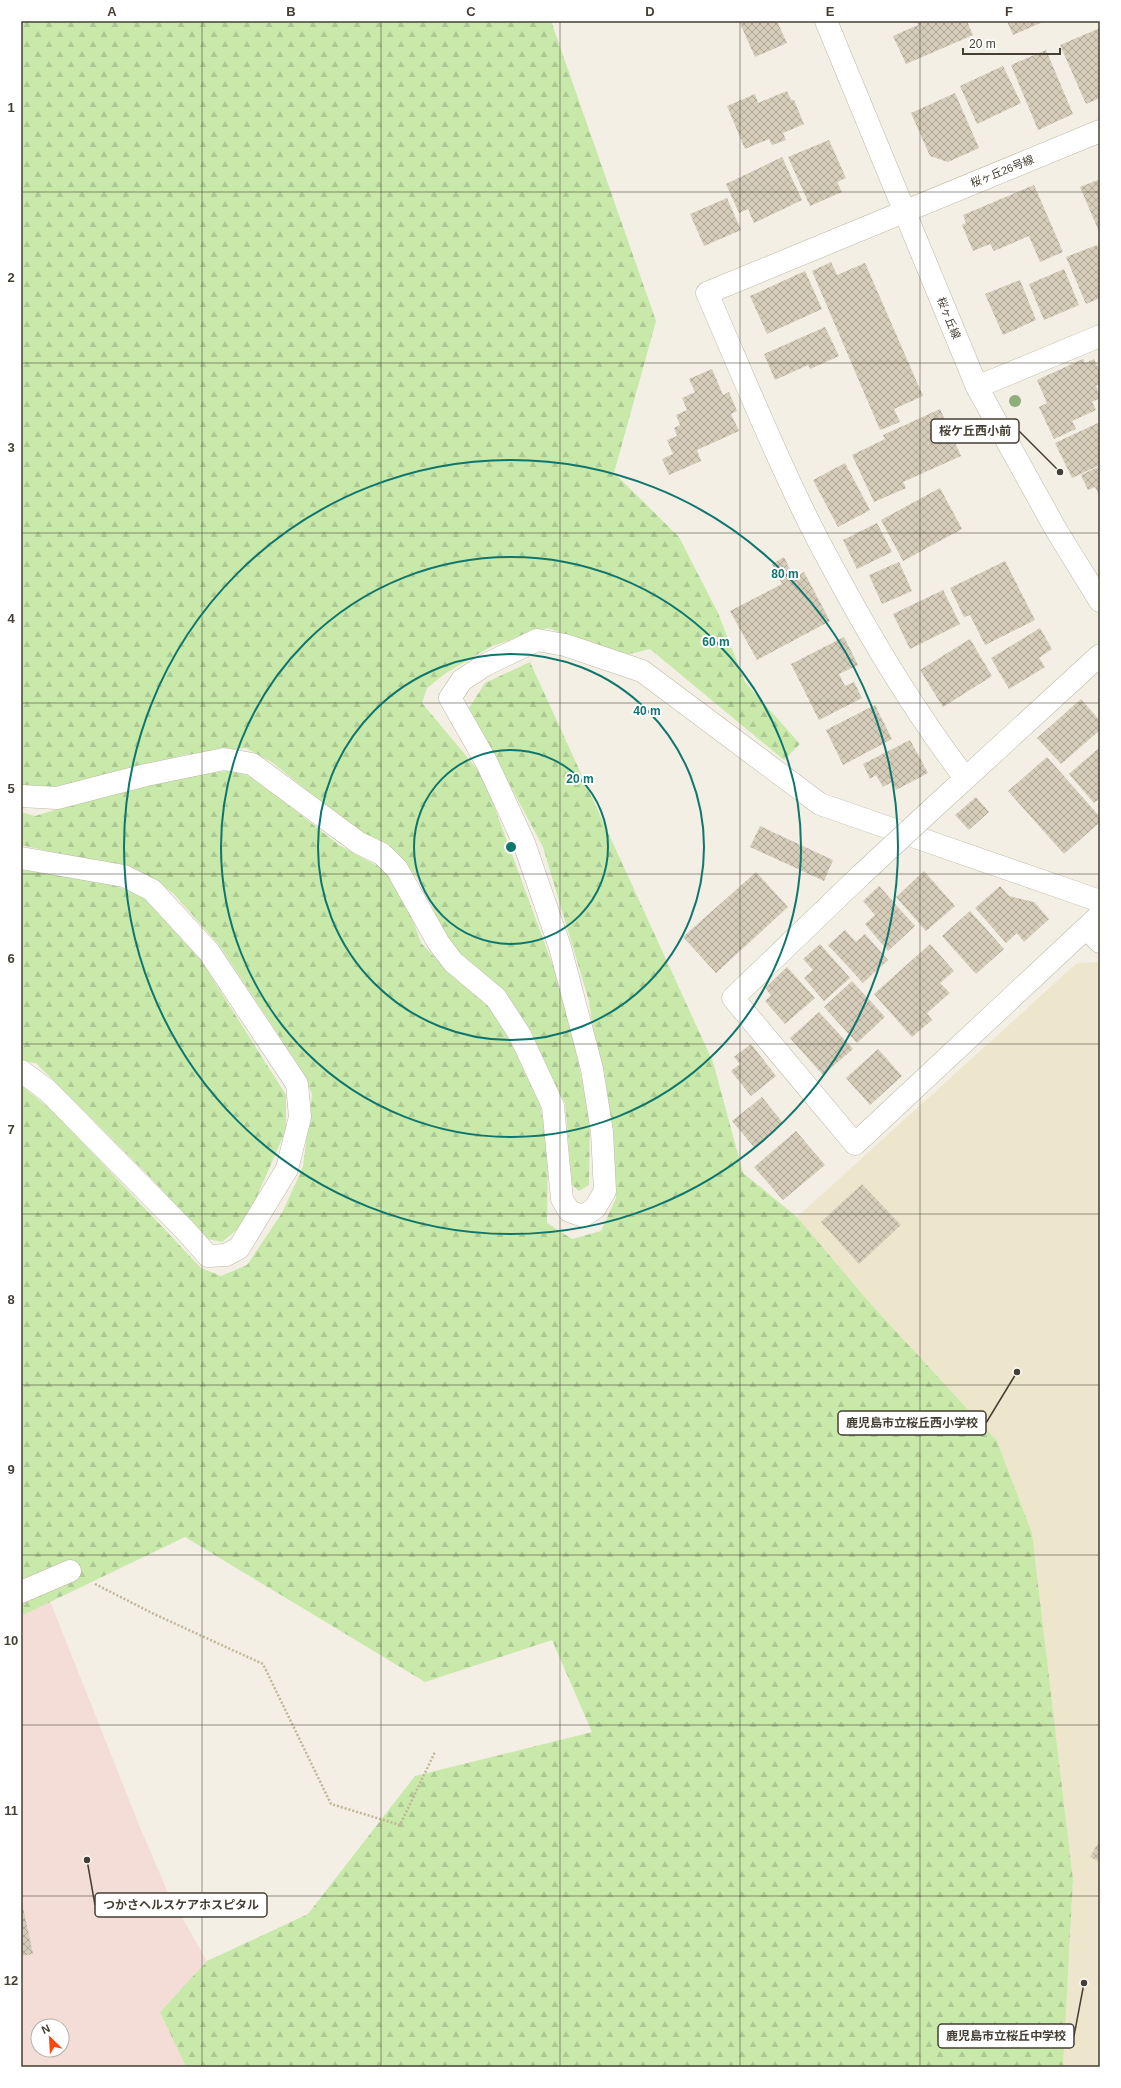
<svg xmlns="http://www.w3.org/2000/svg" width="1121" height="2088" viewBox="0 0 1121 2088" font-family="Arial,'Noto Sans JP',sans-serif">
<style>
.education{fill:#ede6cd}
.medical{fill:#f4ddd6;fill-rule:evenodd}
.forest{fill:url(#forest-firs)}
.building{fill:url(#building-cross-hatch)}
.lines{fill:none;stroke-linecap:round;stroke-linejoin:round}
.minor-casing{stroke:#beb8a6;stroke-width:23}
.path{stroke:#c1b597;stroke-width:2.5;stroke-dasharray:2 2;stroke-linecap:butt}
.minor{stroke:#fff;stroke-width:22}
.minor-bridge-casing{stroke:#beb8a6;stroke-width:23;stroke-linecap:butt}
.minor-bridge{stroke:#fff;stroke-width:22}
.tree{fill:#8fae7b}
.grid{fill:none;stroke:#453f33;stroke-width:1;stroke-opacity:0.55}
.ring{fill:none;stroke:#0f766e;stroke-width:2}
.labels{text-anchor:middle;stroke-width:4;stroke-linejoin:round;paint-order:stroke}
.street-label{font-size:11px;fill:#453f33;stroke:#fff}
.centre{fill:#0f766e;stroke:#fff;stroke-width:2}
.ring-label{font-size:12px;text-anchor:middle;font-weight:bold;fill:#0f766e;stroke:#fff;stroke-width:4;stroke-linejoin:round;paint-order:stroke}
.leader{fill:none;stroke:#453f33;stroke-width:1.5}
.callout-dot{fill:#453f33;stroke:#fff;stroke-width:1.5}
.callout{fill:#fff;stroke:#453f33;stroke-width:1.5}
.callout-label{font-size:12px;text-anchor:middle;font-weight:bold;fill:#453f33}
.neatline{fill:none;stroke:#453f33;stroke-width:1.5}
.grid-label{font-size:13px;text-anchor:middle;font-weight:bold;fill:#453f33}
</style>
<defs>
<pattern id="forest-firs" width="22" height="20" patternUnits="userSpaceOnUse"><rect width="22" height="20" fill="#c8e9aa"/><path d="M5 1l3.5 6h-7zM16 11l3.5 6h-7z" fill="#adc993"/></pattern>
<pattern id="building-cross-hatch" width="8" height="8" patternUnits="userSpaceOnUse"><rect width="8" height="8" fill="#d5ccb9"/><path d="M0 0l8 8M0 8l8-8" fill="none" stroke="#afa797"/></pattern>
</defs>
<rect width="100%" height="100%" fill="#f3efe4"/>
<!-- education -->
<path class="education" d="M1098 962 1100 964V2067H1063L1073 1880 1032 1533 997 1441 869 1302 797 1217 1077 963Z"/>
<!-- medical -->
<path class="medical" d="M50 1601 139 1825 169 1895 207 1961 160 2012 186 2067H21V1616ZM38 2026H62V2050H38Z"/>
<!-- forest -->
<path class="forest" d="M21 21H551L656 321 614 473 679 537 718 613 745 682 800 744 784 760 650 649 621 656 548 628 492 646 446 673 427 688 422 703 483 776 563 993 590 1116 589 1185 579 1191 572 1185 565 1103 505 993 449 944 422 884 397 852 362 835 273 763 246 748 184 755 59 787 21 788Z
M530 662 713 1062 743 1173 797 1217 869 1302 997 1441 1032 1533 1073 1880 1063 2067H186L160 2012 207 1961 308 1914 415 1776 592 1732 552 1640 425 1682 185 1537 21 1616V1085L54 1112 201 1268 221 1276 247 1265 282 1213 303 1167 312 1094 299 1066 219 945 173 893 141 872 21 845V812L35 816 148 782 234 770 254 778 339 845 385 870 403 892 421 943 440 963 488 1004 537 1088 548 1147 547 1223 572 1239 601 1231 616 1198 589 1001 543 847 469 708 485 683Z
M21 870 105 881 148 900 200 959 286 1095V1130L257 1196 240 1227 222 1242 208 1239 144 1171 36 1063 21 1061Z"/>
<!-- building -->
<path class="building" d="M739 21H777L787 43 755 57Z
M916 21H967L973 35 906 64 893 36 918 25Z
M1007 21H1045L1013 35Z
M1100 28V98L1086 104 1060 45Z
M1046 50 1073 114 1038 130 1011 65Z
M1003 66 1021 103 977 124 960 86Z
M787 91 791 100H794L804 124 783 133 786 140 772 145 769 139 745 149 727 106 755 94 758 103Z
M955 93 979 148 948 162 930 156 911 113Z
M829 140 846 178 837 182 842 192 810 206 788 157Z
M782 157 802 200 754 223 748 209 739 213 726 184Z
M1100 179V234L1080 187Z
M1034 185 1063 252 1040 262 1029 236 994 251 990 244 973 251 962 225 966 223 963 215Z
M727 198 741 230 704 246 690 214Z
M1097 245 1100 252V298L1086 304 1066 257Z
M831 262 837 275 865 263 923 396 894 409 900 422 880 430 812 271Z
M1064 269 1079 305 1044 320 1029 284Z
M805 271 822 309 767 334 750 296Z
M1020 280 1036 320 1003 335 985 294Z
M825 327 839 356 810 369 808 365 775 380 764 354Z
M1083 359 1085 363 1094 359 1100 371V384L1096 386 1100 398 1092 402 1096 410 1072 421 1076 429 1054 439 1039 407 1047 403 1037 380Z
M712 369 723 395 729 392 737 411 731 414 739 431 697 450 701 461 669 475 662 459 673 454 667 440 677 436 674 428 680 425 676 415 687 410 682 398 695 392 689 379Z
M940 409 961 456 903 482 906 488 874 502 852 455 885 439 883 435Z
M1100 422V465L1072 478 1055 443Z
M845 463 870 510 838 527 813 480Z
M1100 466V497L1095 487 1088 490 1081 475Z
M940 488 962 529 903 561 881 520Z
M877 523 892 552 857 569 843 540Z
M784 557 794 578 804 572 830 621 757 660 730 611 782 584 772 564Z
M1005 561 1035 620 985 645 970 615 964 617 950 588Z
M899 562 912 591 882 604 869 575Z
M943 590 960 624 910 649 893 614Z
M1040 628 1052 649 1039 658 1045 667 1009 689 991 658Z
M844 637 858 665 839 674 845 686 854 682 862 698 819 720 791 664Z
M970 639 992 676 943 707 920 670Z
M1081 699 1100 721V730L1061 764 1037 738Z
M875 705 892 739 843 765 826 730Z
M910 740 928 773 896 790 892 782 883 787 876 775 870 779 863 764Z
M1100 747V798L1094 803 1069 774Z
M1047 757 1100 817V822L1064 854 1008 791Z
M976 797 989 812 969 830 955 815Z
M760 826 833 860 824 881 750 847Z
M924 871 955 906 926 931 896 897Z
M756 872 788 907 716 973 683 937Z
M879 886 915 926 888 951 865 924 875 915 863 901Z
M1000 886 1009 896 1034 902 1049 919 1024 942 1017 933 1006 943 975 908Z
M970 911 1004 949 976 974 942 936Z
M845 930 856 942 865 934 888 960 863 983 828 945Z
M820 944 850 978 824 1001 804 978 813 970 803 959Z
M930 944 954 971 940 983 950 993 927 1013 932 1020 912 1037 874 994Z
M787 967 815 998 785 1024 765 1001 771 995 765 988Z
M852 981 885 1017 857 1043 824 1007Z
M819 1012 853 1049 823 1075 790 1038Z
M751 1044 776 1076 751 1096 731 1071 740 1064 734 1057Z
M878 1049 902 1076 870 1105 846 1078Z
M762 1097 783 1123 754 1147 732 1121Z
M796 1131 825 1165 783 1200 754 1167Z
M862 1184 901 1225 859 1264 821 1222Z
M1100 1840V1862L1090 1857Z
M21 1898 33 1954 21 1956Z"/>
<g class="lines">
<!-- minor casing -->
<g class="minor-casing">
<path id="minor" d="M826 21 977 387 1055 528 1100 601
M977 387 1100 336
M965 778C915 712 872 641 833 568 822 548 811 527 801 506 767 436 738 364 707 293L1100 131
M21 796 57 798 146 775 224 759 252 764 359 843 382 854 397 869 438 942 453 962 496 998 520 1035 553 1106 562 1199 569 1211 583 1216 595 1208 605 1191 602 1132 592 1069 560 947 524 843 487 763 450 698 462 680 485 665 537 640 565 645 642 671 820 804 1100 901
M930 811 1100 655
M21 858 124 876 152 890 209 952 297 1084 300 1117 287 1169 239 1248 226 1255 208 1256 185 1230 47 1090 21 1071
M861 875 733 998 855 1144 1100 915
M1086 928 1100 942
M21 1592 70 1571"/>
</g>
<!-- path -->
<path class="path" d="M95 1584 154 1614 263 1664 331 1804 400 1825 435 1752"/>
<!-- minor -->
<use href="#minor" class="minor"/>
<!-- minor-bridge casing -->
<g class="minor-bridge-casing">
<path id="minor-bridge" d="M861 875 930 811"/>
</g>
<!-- minor-bridge -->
<use href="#minor-bridge" class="minor-bridge"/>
</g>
<!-- trees -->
<circle class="tree" cx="1015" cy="401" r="6"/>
<!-- grid -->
<path class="grid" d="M202 21V2067M381 21V2067M560 21V2067M740 21V2067M920 21V2067M21 192H1100M21 363H1100M21 533H1100M21 703H1100M21 874H1100M21 1044H1100M21 1214H1100M21 1385H1100M21 1555H1100M21 1725H1100M21 1896H1100"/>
<!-- distance rings -->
<g class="ring">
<circle cx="511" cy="847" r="97"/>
<circle cx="511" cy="847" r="193"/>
<circle cx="511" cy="847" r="290"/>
<circle cx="511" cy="847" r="387"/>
</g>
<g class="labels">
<!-- street labels -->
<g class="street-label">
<text transform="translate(1002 171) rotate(-22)" y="4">桜ヶ丘26号線</text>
<text transform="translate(949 318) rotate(68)" y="4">桜ヶ丘線</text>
</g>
</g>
<circle cx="511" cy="847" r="6" class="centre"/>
<g class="ring-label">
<text x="785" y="578">80 m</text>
<text x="716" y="646">60 m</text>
<text x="647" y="715">40 m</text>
<text x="580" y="783">20 m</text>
</g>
<!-- callouts -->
<path class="leader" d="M1060 472L1019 431M1017 1372L986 1423M87 1860L95 1905M1084 1983L1074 2036"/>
<g class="callout-dot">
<circle cx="1060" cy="472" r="4"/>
<circle cx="1017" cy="1372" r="4"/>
<circle cx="87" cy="1860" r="4"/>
<circle cx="1084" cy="1983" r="4"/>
</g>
<g class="callout">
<rect x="931" y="419" width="88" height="24" rx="4"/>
<rect x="838" y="1411" width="148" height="24" rx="4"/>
<rect x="95" y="1893" width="172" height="24" rx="4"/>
<rect x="938" y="2024" width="136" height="24" rx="4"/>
</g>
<g class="callout-label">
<text x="975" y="435">桜ケ丘西小前</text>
<text x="912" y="1427">鹿児島市立桜丘西小学校</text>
<text x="181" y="1909">つかさヘルスケアホスピタル</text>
<text x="1006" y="2040">鹿児島市立桜丘中学校</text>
</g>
<!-- border -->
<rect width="1121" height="2088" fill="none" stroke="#ffffff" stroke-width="44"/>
<!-- north arrow -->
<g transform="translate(50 2038) rotate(335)"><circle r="19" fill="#ffffff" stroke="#b5b2ad"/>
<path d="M0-3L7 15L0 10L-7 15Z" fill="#ff460e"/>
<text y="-6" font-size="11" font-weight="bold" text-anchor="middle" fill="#453f33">N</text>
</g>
<!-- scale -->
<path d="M963 48v6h97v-6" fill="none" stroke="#453f33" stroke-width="2"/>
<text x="969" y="48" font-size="12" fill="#453f33" stroke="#ffffff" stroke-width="3" paint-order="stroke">20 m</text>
<rect x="22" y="22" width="1077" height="2044" class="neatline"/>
<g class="grid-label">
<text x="112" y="16">A</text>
<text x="291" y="16">B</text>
<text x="471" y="16">C</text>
<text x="650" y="16">D</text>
<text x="830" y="16">E</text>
<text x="1009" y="16">F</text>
<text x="11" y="112">1</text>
<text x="11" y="282">2</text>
<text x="11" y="452">3</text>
<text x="11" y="623">4</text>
<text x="11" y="793">5</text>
<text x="11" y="963">6</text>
<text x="11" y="1134">7</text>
<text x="11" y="1304">8</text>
<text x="11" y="1474">9</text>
<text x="11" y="1645">10</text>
<text x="11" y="1815">11</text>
<text x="11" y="1985">12</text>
</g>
</svg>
